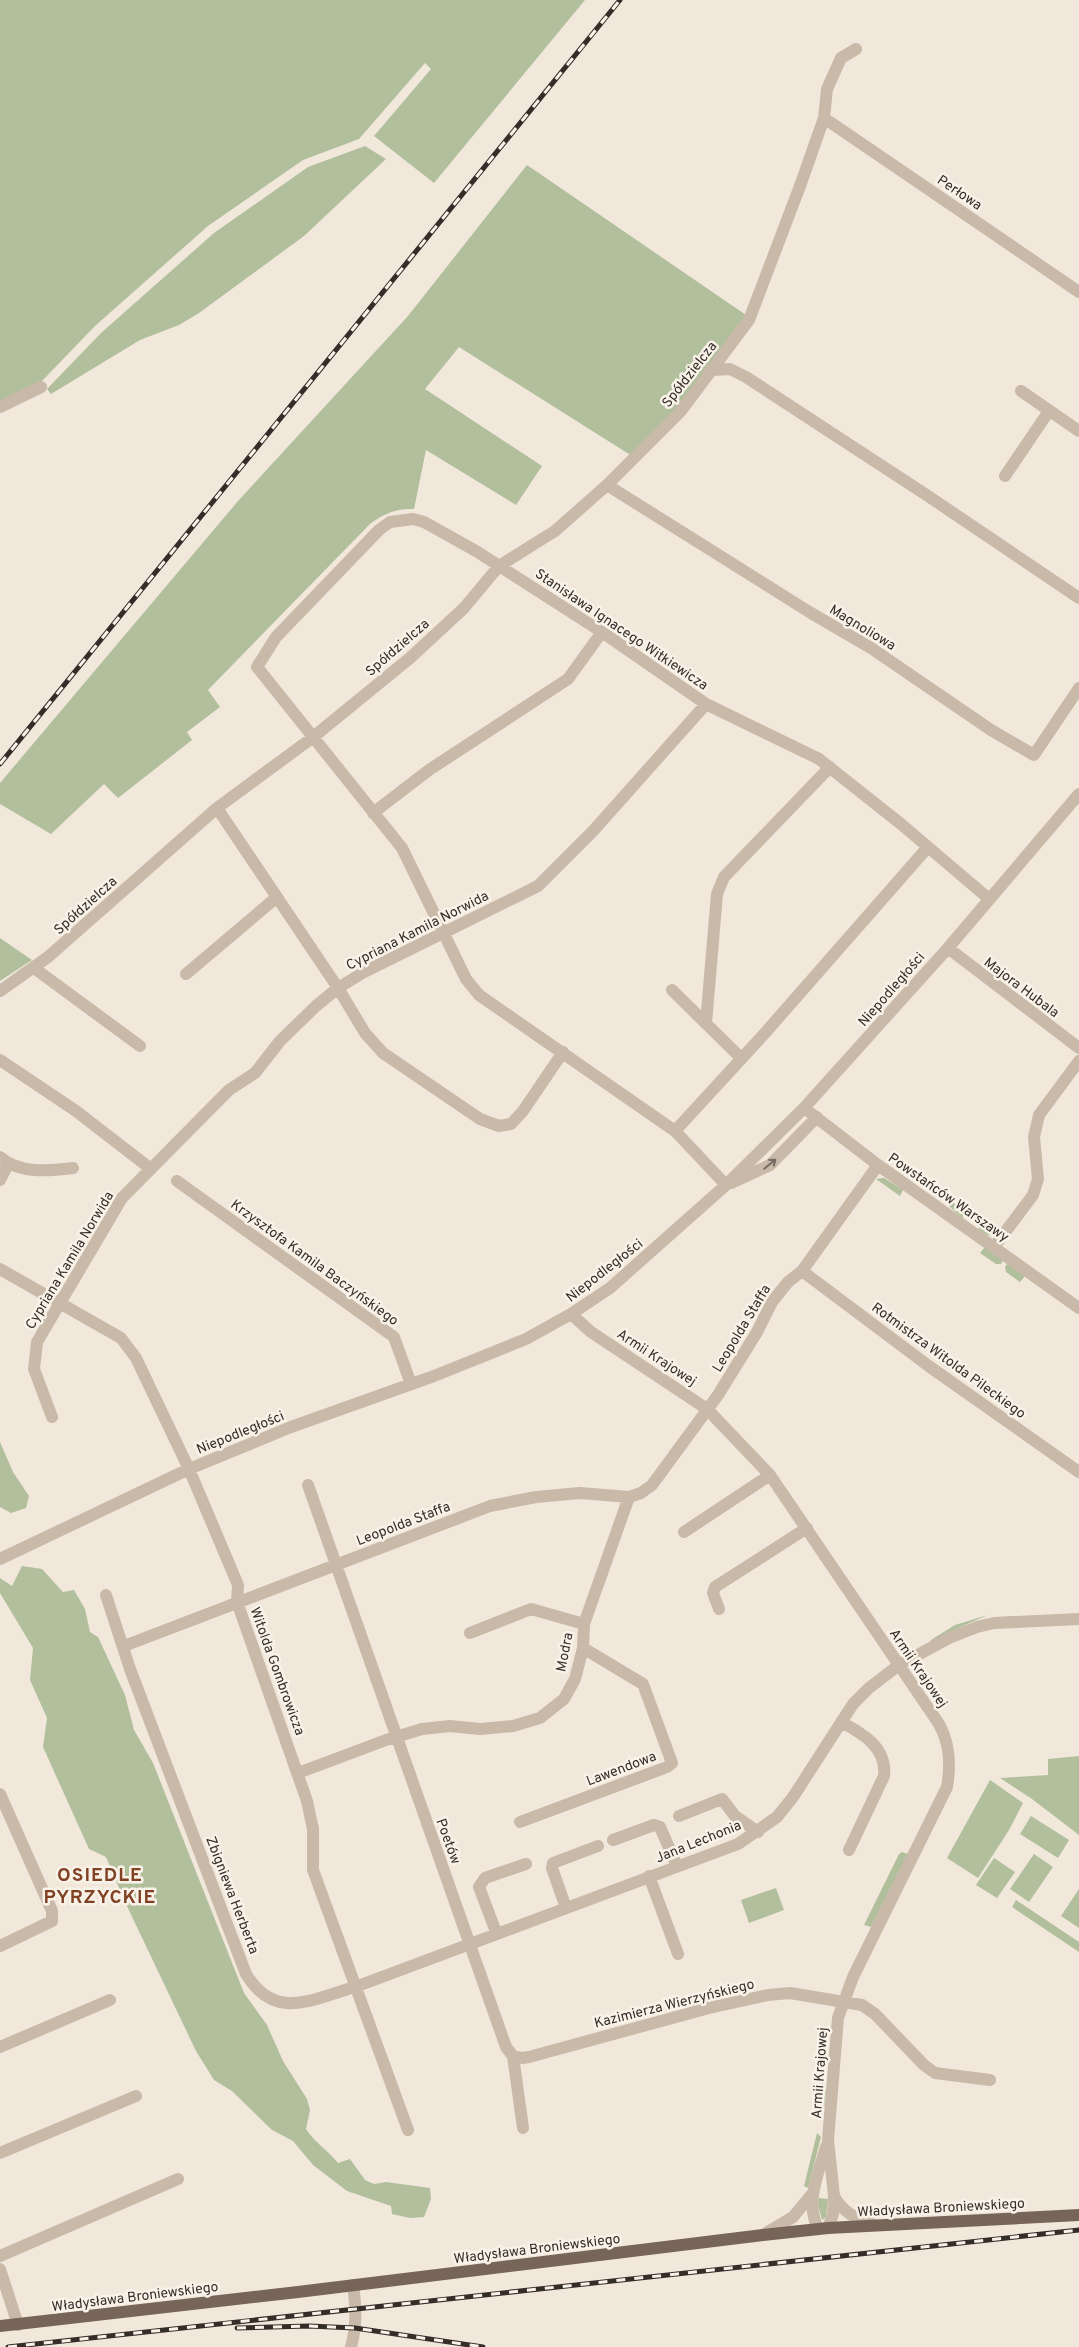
<svg xmlns="http://www.w3.org/2000/svg" width="1079" height="2347" viewBox="0 0 1079 2347" font-family="Overpass,sans-serif">
<style>
.green{fill:#b1bf9c}
.lines{fill:none;stroke-linecap:round;stroke-linejoin:round}
.minor{stroke:#c8b9a8;stroke-width:12}
.major{stroke:#77655a;stroke-width:12}
.rail-casing{stroke:#352d28;stroke-width:5}
.rail{stroke:#f9f2e8;stroke-width:3;stroke-dasharray:9;stroke-linecap:butt}
.oneway{stroke:#776c62}
.labels{text-anchor:middle;stroke-width:5;stroke-linejoin:round;paint-order:stroke}
.street-label{font-size:14px;fill:#352d28;stroke:#f9f2e8}
.district-label{font-size:19px;font-weight:bold;letter-spacing:1px;fill:#814124;stroke:#f9f2e8}
</style>
<rect width="100%" height="100%" fill="#f1e8db"/>
<!-- green -->
<path class="green" d="M0 0H585L434 183 374 136 431 69 425 63 359 139 303 160 208 226 95 326 41 382 0 404Z
M365 146 386 159 304 236 199 313 179 325 140 340 51 394 47 389 101 333 214 233 308 167Z
M527 165 746 315 672 414 632 456 459 347 425 389 542 466 516 505 426 450 414 509C397 508 383 514 370 524L208 690 220 707 187 732 192 740 118 798 104 784 51 834 0 804V783L238 501 408 316Z
M0 938 32 960 0 981Z
M884 1178 903 1190 900 1196 876 1179Z
M935 1191 967 1212 962 1218 934 1192Z
M982 1223 994 1231 996 1236 987 1235 978 1229Z
M985 1247 1003 1260 1001 1264H996L980 1253Z
M1008 1263 1025 1276 1020 1282 1006 1272 1005 1267Z
M0 1442 13 1472 29 1496 26 1508 11 1513 0 1507Z
M22 1566 42 1569 63 1592 74 1590 85 1609 90 1632 98 1637 125 1695 134 1730 153 1763 244 1993 267 2025 283 2061 307 2099 310 2110 306 2129C315 2143 328 2150 338 2163L350 2159 365 2180 374 2184 386 2182 430 2188 431 2199 424 2217 410 2218 392 2214 391 2206 347 2191 313 2165 293 2141 272 2130 232 2091 214 2080 196 2051 125 1902 106 1857 89 1849 43 1747 47 1718 30 1680 33 1648 0 1593V1578L12 1586Z
M988 1615 958 1628 930 1643 931 1640 955 1625Z
M1079 1756V1835L1032 1799 1000 1778 1048 1775V1759Z
M990 1780 1023 1803 1009 1830 978 1878 947 1858Z
M1031 1816 1069 1840 1058 1858 1020 1834Z
M902 1852 908 1854 871 1927 864 1925 899 1854Z
M1034 1854 1053 1867 1029 1902 1010 1889Z
M994 1858 1015 1872 997 1898 976 1885Z
M776 1888 784 1910 749 1923 741 1900Z
M1079 1889V1928L1061 1916Z
M1016 1900 1079 1942V1952L1012 1907Z
M714 1994 717 2000 690 2007 689 2001Z
M822 2080 826 2091 824 2109 819 2110Z
M817 2133 821 2137 808 2188 804 2186Z
M819 2198 828 2199 826 2217 822 2220 818 2205Z"/>
<g class="lines">
<!-- minor -->
<path class="minor" d="M824 118 1079 292
M713 370 730 369 746 377 928 496 1079 598
M1021 391 1079 431
M0 407 41 387
M1005 476 1049 411
M607 485 811 613 871 648 991 730 1034 755 1079 688
M217 808 338 988 365 1033 383 1053 480 1119 499 1126 511 1124 523 1111 563 1052
M373 813 429 770 568 679 602 632
M948 948 1079 1048
M34 968 140 1046
M186 974 277 897
M672 990 741 1058
M0 991 48 957 217 808 312 738 410 658 464 608 499 566 555 531 607 485 681 411 749 320 800 186 824 118 827 89 841 58 856 49
M706 1023 717 894 724 877 830 767
M0 1060 76 1111 151 1169
M804 1108 878 1165 1079 1308
M675 1131 765 1033 928 847
M0 1157C19 1174 49 1171 73 1168
M0 1180 8 1164
M177 1181 394 1337 411 1384
M731 1183 770 1165 817 1117
M726 1185 675 1131 479 995 466 979 402 848 257 667 276 637 379 530 390 522 413 519 424 522 476 551 602 632 706 704 819 759 901 824 988 898
M994 1247 1033 1195 1038 1179 1034 1137 1039 1115 1079 1061
M0 1269 121 1338 136 1358 189 1469 238 1585 237 1602 307 1801 313 1829V1870L408 2130
M802 1271 930 1367 1079 1472
M571 1314 591 1332 707 1409 770 1475 939 1724C950 1744 951 1764 947 1787L853 1977 838 2018 828 2140 834 2196 833 2214 828 2228
M52 1417 34 1369 37 1342 122 1198 229 1090 255 1073 280 1041 316 1006 338 988 364 972 538 886 593 831 706 704
M308 1485 506 2047 513 2056 523 2128
M684 1532 770 1475
M0 1559 189 1469 291 1427 434 1376 526 1339 571 1314 610 1288 726 1185 804 1108 948 948 1079 794
M106 1595 130 1669 246 1974C275 2022 312 1999 355 1987L738 1844 777 1817 793 1797 853 1704 869 1688 899 1665 949 1638 977 1627 994 1623 1079 1619
M719 1609 713 1593 715 1587 807 1528
M470 1633 531 1609 584 1624
M124 1646 490 1506 536 1497 580 1493 629 1497 641 1493 652 1485 718 1395 757 1332 772 1302 788 1282 802 1271 878 1165
M841 1722C864 1734 887 1748 884 1776L849 1850
M298 1773 386 1740 422 1729 450 1726 480 1729 513 1726 540 1718 564 1699 575 1679 583 1648 584 1624 629 1497
M0 1794 52 1911V1921L0 1946
M679 1816 722 1799 735 1816 758 1832
M520 1822 667 1767 672 1763 643 1684 583 1648
M613 1840 654 1825 660 1827 677 1866
M649 1876 678 1954
M566 1908 552 1868 553 1863 598 1846
M496 1932 479 1887 485 1878 526 1864
M0 2047 110 2000
M513 2056 522 2058 529 2057 709 2008 768 1995 790 1993 862 2005 875 2014 924 2065 935 2073 990 2080
M0 2153 136 2096
M834 2196C843 2213 857 2219 874 2225
M818 2229C805 2201 818 2175 826 2147
M763 2235 793 2217 812 2194
M0 2256 178 2179
M0 2269 18 2325
M351 2347C357 2325 356 2307 353 2285"/>
<!-- major -->
<path class="major" d="M0 2326 298 2292 763 2235 828 2228 1079 2215"/>
<!-- rail casing -->
<g class="rail-casing">
<path id="rail" d="M0 764 620 0
M237 2328 309 2326 355 2328 483 2347
M8 2347 1079 2230"/>
</g>
<!-- rail -->
<use href="#rail" class="rail"/>
</g>
<!-- one-way arrows -->
<defs><path id="oneway-shaft" d="M-6 0H5M1.5-3L5.5 0L1.5 3" fill="none" stroke-width="1.6" stroke-linecap="round" stroke-linejoin="round" transform="scale(1.25)"/></defs>
<use class="oneway" href="#oneway-shaft" transform="translate(770 1164) rotate(-39)"/>
<g class="labels">
<!-- street labels -->
<g class="street-label">
<text transform="translate(960 192) rotate(34)" y="5">Perłowa</text>
<text transform="translate(689 374) rotate(-52)" y="5">Spółdzielcza</text>
<text transform="translate(863 627) rotate(31)" y="5">Magnoliowa</text>
<text transform="translate(622 629) rotate(34)" y="5">Stanisława Ignacego Witkiewicza</text>
<text transform="translate(397 647) rotate(-41)" y="5">Spółdzielcza</text>
<text transform="translate(85 905) rotate(-42)" y="5">Spółdzielcza</text>
<text transform="translate(417 930) rotate(-27)" y="5">Cypriana Kamila Norwida</text>
<text transform="translate(1022 987) rotate(37)" y="5">Majora Hubala</text>
<text transform="translate(891 989) rotate(-49)" y="5">Niepodległości</text>
<text transform="translate(949 1197) rotate(35)" y="5">Powstańców Warszawy</text>
<text transform="translate(69 1260) rotate(-59)" y="5">Cypriana Kamila Norwida</text>
<text transform="translate(315 1262) rotate(36)" y="5">Krzysztofa Kamila Baczyńskiego</text>
<text transform="translate(604 1270) rotate(-38)" y="5">Niepodległości</text>
<text transform="translate(741 1328) rotate(-59)" y="5">Leopolda Staffa</text>
<text transform="translate(657 1357) rotate(33)" y="5">Armii Krajowej</text>
<text transform="translate(949 1360) rotate(36)" y="5">Rotmistrza Witolda Pileckiego</text>
<text transform="translate(240 1432) rotate(-22)" y="5">Niepodległości</text>
<text transform="translate(403 1523) rotate(-21)" y="5">Leopolda Staffa</text>
<text transform="translate(564 1652) rotate(-79)" y="5">Modra</text>
<text transform="translate(919 1668) rotate(56)" y="5">Armii Krajowej</text>
<text transform="translate(278 1671) rotate(70)" y="5">Witolda Gombrowicza</text>
<text transform="translate(621 1768) rotate(-21)" y="5">Lawendowa</text>
<text transform="translate(449 1841) rotate(70)" y="5">Poetów</text>
<text transform="translate(698 1841) rotate(-22)" y="5">Jana Lechonia</text>
<text transform="translate(233 1895) rotate(69)" y="5">Zbigniewa Herberta</text>
<text transform="translate(674 2003) rotate(-14)" y="5">Kazimierza Wierzyńskiego</text>
<text transform="translate(819 2073) rotate(-86)" y="5">Armii Krajowej</text>
<text transform="translate(941 2207) rotate(-3)" y="5">Władysława Broniewskiego</text>
<text transform="translate(537 2248) rotate(-7)" y="5">Władysława Broniewskiego</text>
<text transform="translate(135 2296) rotate(-7)" y="5">Władysława Broniewskiego</text>
</g>
<!-- district labels -->
<g class="district-label">
<text x="100" y="1881">OSIEDLE<tspan x="100" dy="22">PYRZYCKIE</tspan></text>
</g>
</g>
</svg>
